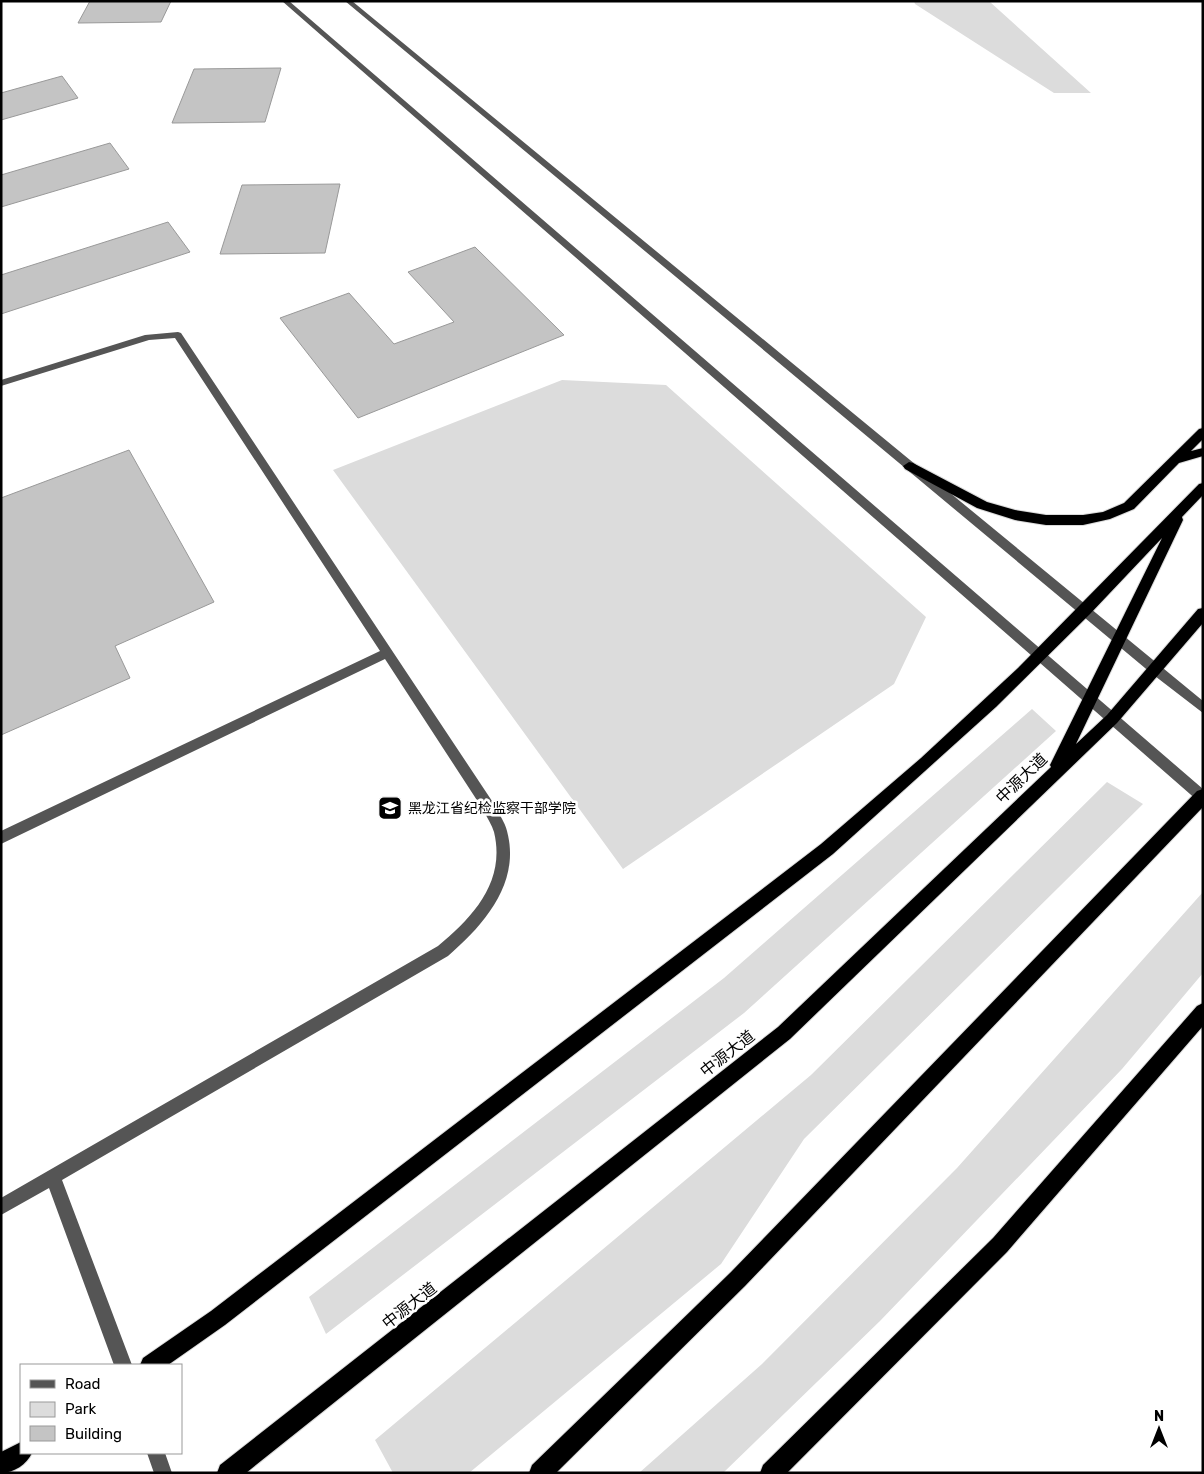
<svg xmlns="http://www.w3.org/2000/svg" width="1204" height="1474" viewBox="0 0 1204 1474" font-family="Rubik,'Noto Sans SC',sans-serif">
<style>
.green{fill:#dcdcdc}
.building{fill:#c4c4c4;stroke:#999}
.lines{fill:none;stroke-linecap:round;stroke-linejoin:round}
.highway-casing{stroke:#dbdbdb;stroke-width:2}
.minor{fill:#555;fill-rule:evenodd}
.highway{fill:#000;fill-rule:evenodd}
.labels{text-anchor:middle;stroke-width:5;stroke-linejoin:round;paint-order:stroke}
.poi-label{font-size:14px;fill:#000;stroke:#fff;text-anchor:start}
.near-street-label{font-size:16px;fill:#000;stroke:#fff}
</style>
<rect width="100%" height="100%" fill="#fff"/>
<!-- green -->
<path class="green" d="M914 1H991L990 2 1091 93H1054L915 4Z
M562 380 666 385 926 617 894 684 623 869 333 470Z
M1032 709 1056 731 744 1013 326 1334 309 1297 724 978Z
M1107 782 1143 804 804 1139 721 1264 469 1473H393L375 1440 811 1075Z
M1203 892V973L1122 1069 880 1321 723 1473H639L762 1364 957 1168Z"/>
<!-- building -->
<path class="building" d="M90 1H171L161 22 78 23Z
M281 68 265 122 172 123 194 69Z
M62 76 78 98 1 120V93Z
M110 143 129 169 1 207V175Z
M340 184 325 253 220 254 242 185Z
M168 222 190 252 1 314V275Z
M475 247 564 335 358 418 280 318 349 293 394 344 454 322 408 272Z
M129 450 214 602 115 646 130 678 1 735V498Z"/>
<g class="lines">
<!-- highway casing -->
<g class="highway-casing">
<path id="highway" d="M1203 428V439L1191 451 1203 448V456L1179 463 1134 509 1110 519 1083 525H1046L1015 520 977 508 905 469 903 466 909 462 913 463 987 502 1015 510 1046 515H1083L1103 512 1124 503 1199 429Z
M1203 483V495L1182 517 1183 520 1076 744 1107 715 1198 609 1203 608V623L1117 723 790 1039 246 1473H217L220 1465 778 1027 1051 767 1050 765 1162 538 1090 614 996 707 833 854 225 1325 168 1365H140L143 1358 211 1311 821 844 921 758 1018 668 1199 484Z
M1203 789V807L745 1286 556 1473H529L532 1465 731 1272 1197 791Z
M1203 1003V1026L1007 1252 787 1473H760L763 1465 993 1238 1197 1006Z
M21 1442V1453H32C27 1464 14 1473 1 1473V1452Z"/>
</g>
<!-- minor -->
<path class="minor" d="M282 1H289L1203 789V803L1198 801Z
M345 1H352L1203 701V713L1151 673Z
M178 332 181 333 494 804C498 813 505 822 507 831 521 883 484 925 448 956L62 1180 132 1365H114L49 1188 1 1215V1198L438 946C473 917 506 882 494 832 492 825 487 818 484 811L385 659 1 844V831L380 651 175 338 149 340 1 386V380L145 335Z
M147 1453H165L172 1473H154Z"/>
<!-- highway -->
<use href="#highway" class="highway"/>
</g>
<!-- icons -->
<defs>
<g id="university-square" transform="scale(1.25)"><rect x="-9" y="-9" width="18" height="18" rx="4" fill="#000" stroke="#fff"/><path d="M0-5L7-2L0 1L-7-2ZM-4 1L0 2.5L4 1V4Q0 6-4 4Z" fill="#fff"/></g>
</defs>
<g fill-rule="evenodd">
<use href="#university-square" x="390" y="808"/>
</g>
<g class="labels">
<!-- poi labels -->
<g class="poi-label">
<text x="408" y="813">黑龙江省纪检监察干部学院</text>
</g>
<!-- near-street labels -->
<g class="near-street-label">
<text transform="translate(1021 778) rotate(-44)" y="6">中源大道</text>
<text transform="translate(727 1053) rotate(-38)" y="6">中源大道</text>
<text transform="translate(409 1305) rotate(-38)" y="6">中源大道</text>
</g>
</g>
<!-- border -->
<rect width="1204" height="1474" fill="none" stroke="#000000" stroke-width="5"/>
<!-- legend -->
<rect x="20" y="1364" width="162" height="90" fill="#ffffff" stroke="#999999"/>
<rect x="30" y="1380" width="25" height="8" fill="#555555" stroke="#999999"/>
<text x="65" y="1389" font-size="15" fill="#000000">Road</text>
<rect x="30" y="1402" width="25" height="15" fill="#dcdcdc" stroke="#999999"/>
<text x="65" y="1414" font-size="15" fill="#000000">Park</text>
<rect x="30" y="1426" width="25" height="15" fill="#c4c4c4" stroke="#999999"/>
<text x="65" y="1439" font-size="15" fill="#000000">Building</text>
<!-- north arrow -->
<g transform="translate(1159 1429)" stroke="#ffffff" stroke-width="4" paint-order="stroke">
<path d="M0-4L9 19L0 12L-9 19Z" fill="#000000"/>
<text y="-8" font-size="14" font-weight="bold" text-anchor="middle" fill="#000000">N</text>
</g>
</svg>
